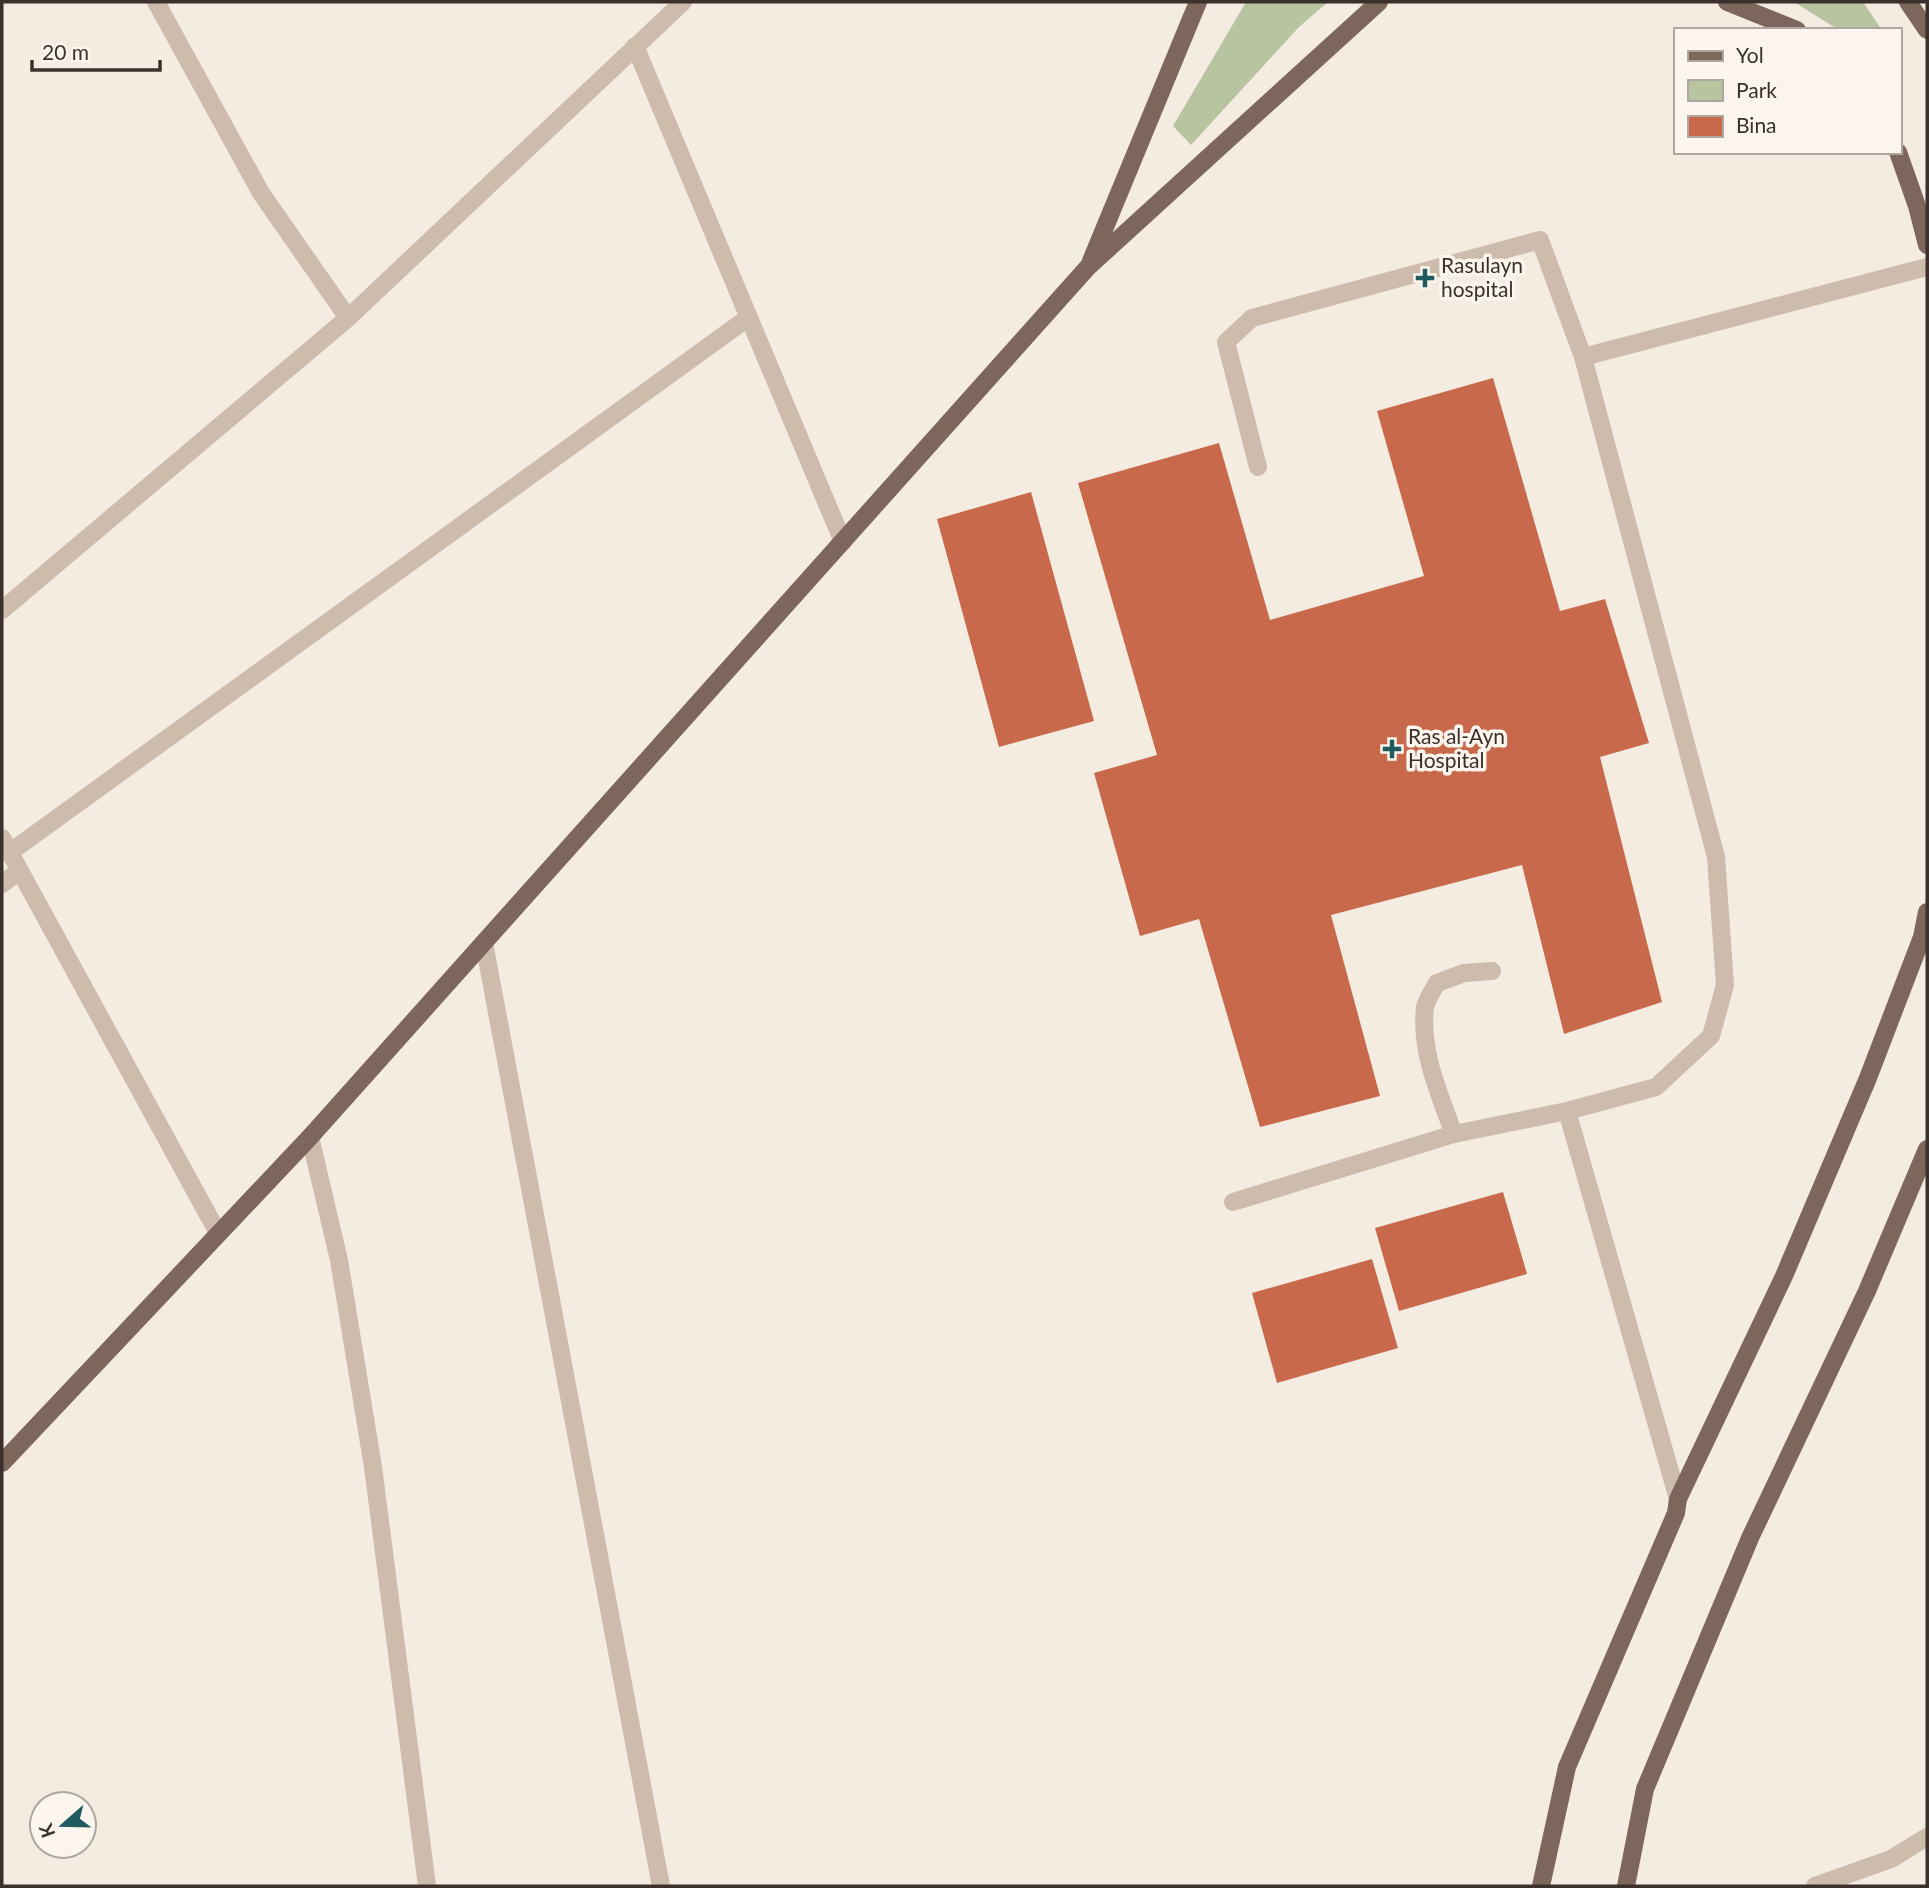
<svg xmlns="http://www.w3.org/2000/svg" width="1929" height="1888" viewBox="0 0 1929 1888" font-family="Lato,sans-serif">
<style>
.green{fill:#b8c4a0}
.building{fill:#c8694b}
.lines{fill:none;stroke-linecap:round;stroke-linejoin:round}
.minor{stroke:#cdbbac;stroke-width:18}
.major{stroke:#7d675c;stroke-width:18}
.poi-dot{fill:#1f5a5e;stroke:#fbf5ee;stroke-width:2.5}
.labels{text-anchor:middle;stroke-width:7;stroke-linejoin:round;paint-order:stroke}
.poi-label{font-size:21px;fill:#3b302b;stroke:#fbf5ee;text-anchor:start}
</style>
<rect width="100%" height="100%" fill="#f4ebe1"/>
<!-- green -->
<path class="green" d="M1246 2H1328L1299 27 1191 145 1173 126Z
M1794 2H1863L1882 30H1839Z"/>
<!-- building -->
<path class="building" d="M1493 378 1560 611 1605 599 1649 743 1600 757 1662 1002 1564 1034 1522 865 1331 915 1380 1096 1260 1127 1199 919 1140 936 1094 773 1157 755 1078 483 1219 443 1270 620 1424 576 1377 411Z
M1031 492 1094 721 999 747 937 519Z
M1503 1192 1527 1274 1399 1311 1375 1228Z
M1372 1259 1398 1348 1277 1383 1252 1293Z"/>
<g class="lines">
<!-- minor -->
<path class="minor" d="M156 2 261 193 348 318
M635 46 843 542
M1258 467 1226 342 1252 318 1540 240 1583 357 1927 267
M2 610 348 318 683 2
M2 838 218 1233
M9 853 749 317
M2 884 19 871
M484 943 661 1886
M1567 1111 1656 1087 1711 1036 1725 985 1716 857 1583 357
M1454 1134C1439 1093 1420 1052 1425 1007 1427 999 1433 990 1437 983L1464 973 1492 971
M310 1137 339 1260 373 1467 427 1886
M1233 1202 1454 1134 1567 1111 1678 1499
M1815 1886 1891 1859 1927 1837"/>
<!-- major -->
<path class="major" d="M1727 2 1797 30
M1908 2 1927 30
M1898 152 1917 206 1927 245
M1091 261 1198 2
M2 1463 310 1137 1088 267 1379 2
M1541 1886 1567 1767 1676 1513 1678 1499 1784 1276 1868 1078 1922 937 1927 912
M1626 1886 1645 1789 1750 1538 1867 1291 1927 1149"/>
</g>
<!-- markers -->
<g class="poi-dot">
<path d="M1421.5 267.5h7v7h7v7h-7v7h-7v-7h-7v-7h7z"/>
<path d="M1388.5 738.5h7v7h7v7h-7v7h-7v-7h-7v-7h7z"/>
</g>
<g class="labels">
<!-- poi labels -->
<g class="poi-label">
<text x="1441" y="273">Rasulayn<tspan x="1441" dy="24">hospital</tspan></text>
<text x="1408" y="744">Ras al-Ayn<tspan x="1408" dy="24">Hospital</tspan></text>
</g>
</g>
<!-- border -->
<rect width="1929" height="1888" fill="none" stroke="#3b302b" stroke-width="7"/>
<!-- legend -->
<rect x="1674" y="28" width="228" height="126" fill="#fbf5ee" stroke="#aea6a0" stroke-width="2"/>
<rect x="1688" y="51" width="35" height="10" fill="#7d675c" stroke="#aea6a0" stroke-width="2"/>
<text x="1736" y="63" font-size="21" fill="#3b302b">Yol</text>
<rect x="1688" y="80" width="35" height="21" fill="#b8c4a0" stroke="#aea6a0" stroke-width="2"/>
<text x="1736" y="98" font-size="21" fill="#3b302b">Park</text>
<rect x="1688" y="116" width="35" height="21" fill="#c8694b" stroke="#aea6a0" stroke-width="2"/>
<text x="1736" y="133" font-size="21" fill="#3b302b">Bina</text>
<!-- north arrow -->
<g transform="translate(63 1825) rotate(250)"><circle r="33" fill="#fbf5ee" stroke="#aea6a0" stroke-width="2"/>
<path d="M0-5L12 26L0 18L-12 26Z" fill="#1f5a5e"/>
<text y="-10" font-size="19" font-weight="bold" text-anchor="middle" fill="#3b302b">K</text>
</g>
<!-- scale -->
<path d="M32 60v10h128v-10" fill="none" stroke="#3b302b" stroke-width="3.5"/>
<text x="42" y="60" font-size="21" fill="#3b302b" stroke="#fbf5ee" stroke-width="5" paint-order="stroke">20 m</text>
</svg>
